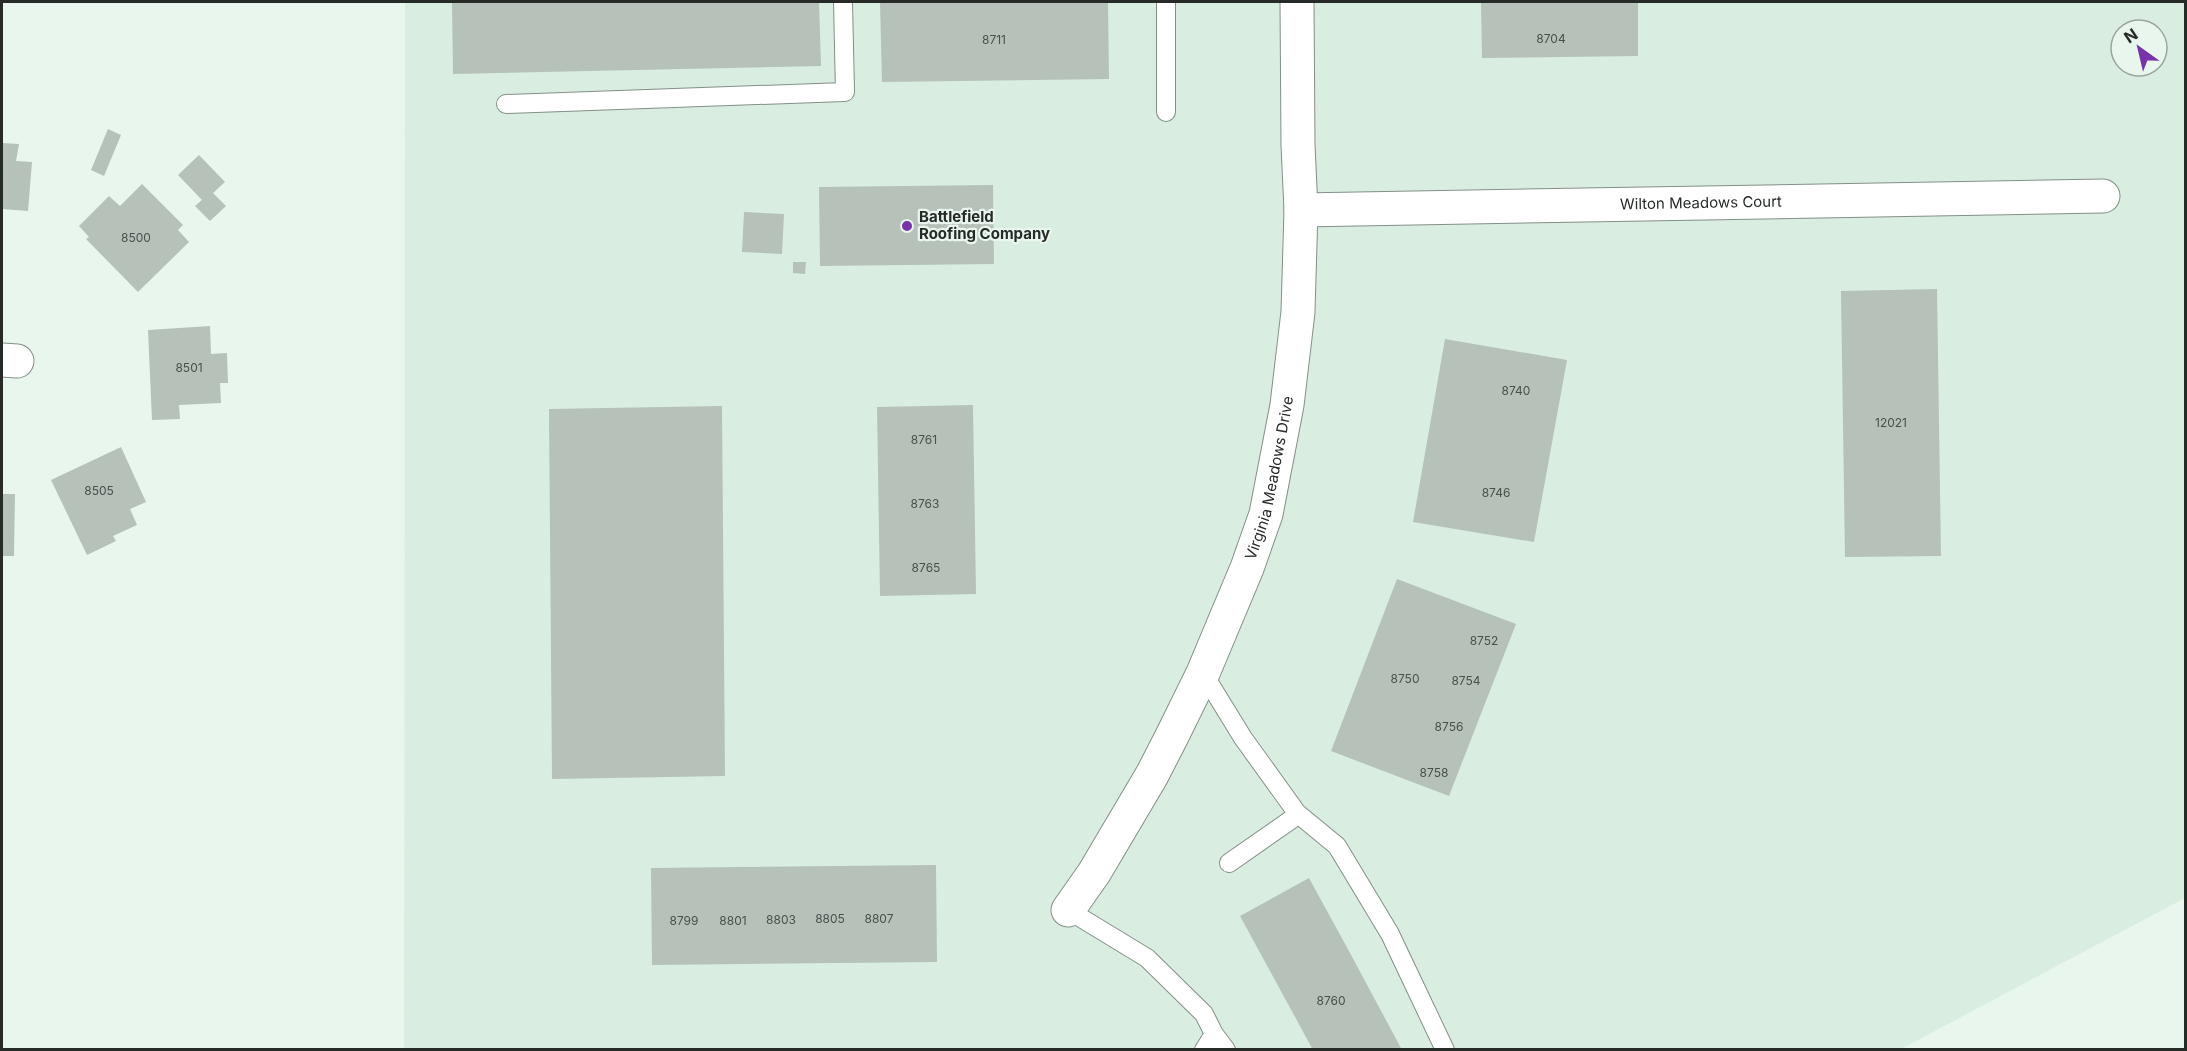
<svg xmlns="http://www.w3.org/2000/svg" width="2187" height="1051" viewBox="0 0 2187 1051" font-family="Inter,sans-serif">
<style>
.built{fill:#d9eee0;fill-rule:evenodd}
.building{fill:#b5c1b9}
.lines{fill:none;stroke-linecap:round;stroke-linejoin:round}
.service-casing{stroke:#838f87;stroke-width:20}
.minor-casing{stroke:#838f87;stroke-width:35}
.service{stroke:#fff;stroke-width:18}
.minor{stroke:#fff;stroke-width:33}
.poi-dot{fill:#7634a9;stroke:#e9f6ee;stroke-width:2}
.labels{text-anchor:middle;stroke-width:4.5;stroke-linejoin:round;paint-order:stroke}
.number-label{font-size:12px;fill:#4a504c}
.street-label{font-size:15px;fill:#262b28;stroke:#e9f6ee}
.poi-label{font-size:15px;font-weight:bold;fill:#262b28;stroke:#e9f6ee;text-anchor:start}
</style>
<rect width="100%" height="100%" fill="#e9f6ee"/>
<!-- built -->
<path class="built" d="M405 2H2185V898L1901 1049 404 1050ZM2121 30H2157V66H2121Z"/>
<!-- building -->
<path class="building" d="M452 2H819L821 66 453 74Z
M880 2H1108L1109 79 882 82Z
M1481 2H1638V56L1482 58Z
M108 129 121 135 104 176 91 170Z
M2 143 19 144 16 161 32 162 28 211 2 209Z
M199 155 225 182 213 193 226 206 210 221 195 206 202 200 178 175Z
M142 184 183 225 178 230 189 242 138 292 86 239 89 237 79 226 109 196 120 206Z
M993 185 994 264 820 266 819 187Z
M744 212 784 214 782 254 742 252Z
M793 262H806L805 274 793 273Z
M1937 289 1941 556 1845 557 1841 291Z
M210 326 211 354 227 353 228 383H220L221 403 179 405 180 419 152 420 148 330Z
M1445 339 1567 360 1534 542 1413 522Z
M973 405 976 594 880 596 877 407Z
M722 406 725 776 552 779 549 409Z
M121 447 146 502 130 509 137 525 113 536 116 541 87 555 51 480Z
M2 494H15L14 556H2Z
M1397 579 1516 624 1449 796 1331 751Z
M936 865 937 962 652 965 651 868Z
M1309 878 1350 953 1402 1050H1313L1240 916Z"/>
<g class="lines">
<!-- service casing -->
<g class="service-casing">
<path id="service" d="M1166 2V112
M506 104 845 92 843 2
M1203 673 1243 738 1297 813 1292 819 1229 863
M1297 813 1337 846 1390 934 1445 1050
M1068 910 1147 958 1204 1014 1214 1034 1204 1050
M1214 1034 1226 1050"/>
</g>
<!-- minor casing -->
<g class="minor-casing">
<g id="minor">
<path id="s1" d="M1301 210 2103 196"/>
<path d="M2 360 17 361"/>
<path id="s2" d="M1068 910 1094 873 1152 775 1172 736 1203 673 1247 568 1266 514 1287 405 1298 312 1301 210 1298 145 1297 2"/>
</g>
</g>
<!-- service -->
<use href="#service" class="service"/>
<!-- minor -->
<use href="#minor" class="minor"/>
</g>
<!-- markers -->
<circle class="poi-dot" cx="907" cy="226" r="6"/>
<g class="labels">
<!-- number labels -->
<g class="number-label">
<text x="1551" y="43">8704</text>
<text x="994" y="44">8711</text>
<text x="136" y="242">8500</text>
<text x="189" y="372">8501</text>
<text x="1516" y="395">8740</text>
<text x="1891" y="427">12021</text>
<text x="924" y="444">8761</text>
<text x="99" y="495">8505</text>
<text x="1496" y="497">8746</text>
<text x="925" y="508">8763</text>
<text x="926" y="572">8765</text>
<text x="1484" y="645">8752</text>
<text x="1405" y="683">8750</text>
<text x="1466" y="685">8754</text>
<text x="1449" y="731">8756</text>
<text x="1434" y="777">8758</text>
<text x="830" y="923">8805</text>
<text x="879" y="923">8807</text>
<text x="781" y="924">8803</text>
<text x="684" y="925">8799</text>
<text x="733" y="925">8801</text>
<text x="1331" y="1005">8760</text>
</g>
<!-- street labels -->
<g class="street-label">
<text dy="5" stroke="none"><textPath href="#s1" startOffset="400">Wilton Meadows Court</textPath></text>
<text dy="5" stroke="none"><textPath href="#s2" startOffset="480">Virginia Meadows Drive</textPath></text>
</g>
<!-- poi labels -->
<g class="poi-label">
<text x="919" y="222">Battlefield<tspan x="919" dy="17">Roofing Company</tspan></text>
</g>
</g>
<!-- border -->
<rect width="2187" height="1051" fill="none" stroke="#262b28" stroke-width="6"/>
<!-- north arrow -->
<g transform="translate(2139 48) rotate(326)"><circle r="28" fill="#e9f6ee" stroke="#9ba59f" stroke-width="1.5"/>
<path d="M0-4.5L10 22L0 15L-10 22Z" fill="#7634a9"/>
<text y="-9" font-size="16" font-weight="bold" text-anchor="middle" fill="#262b28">N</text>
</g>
</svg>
